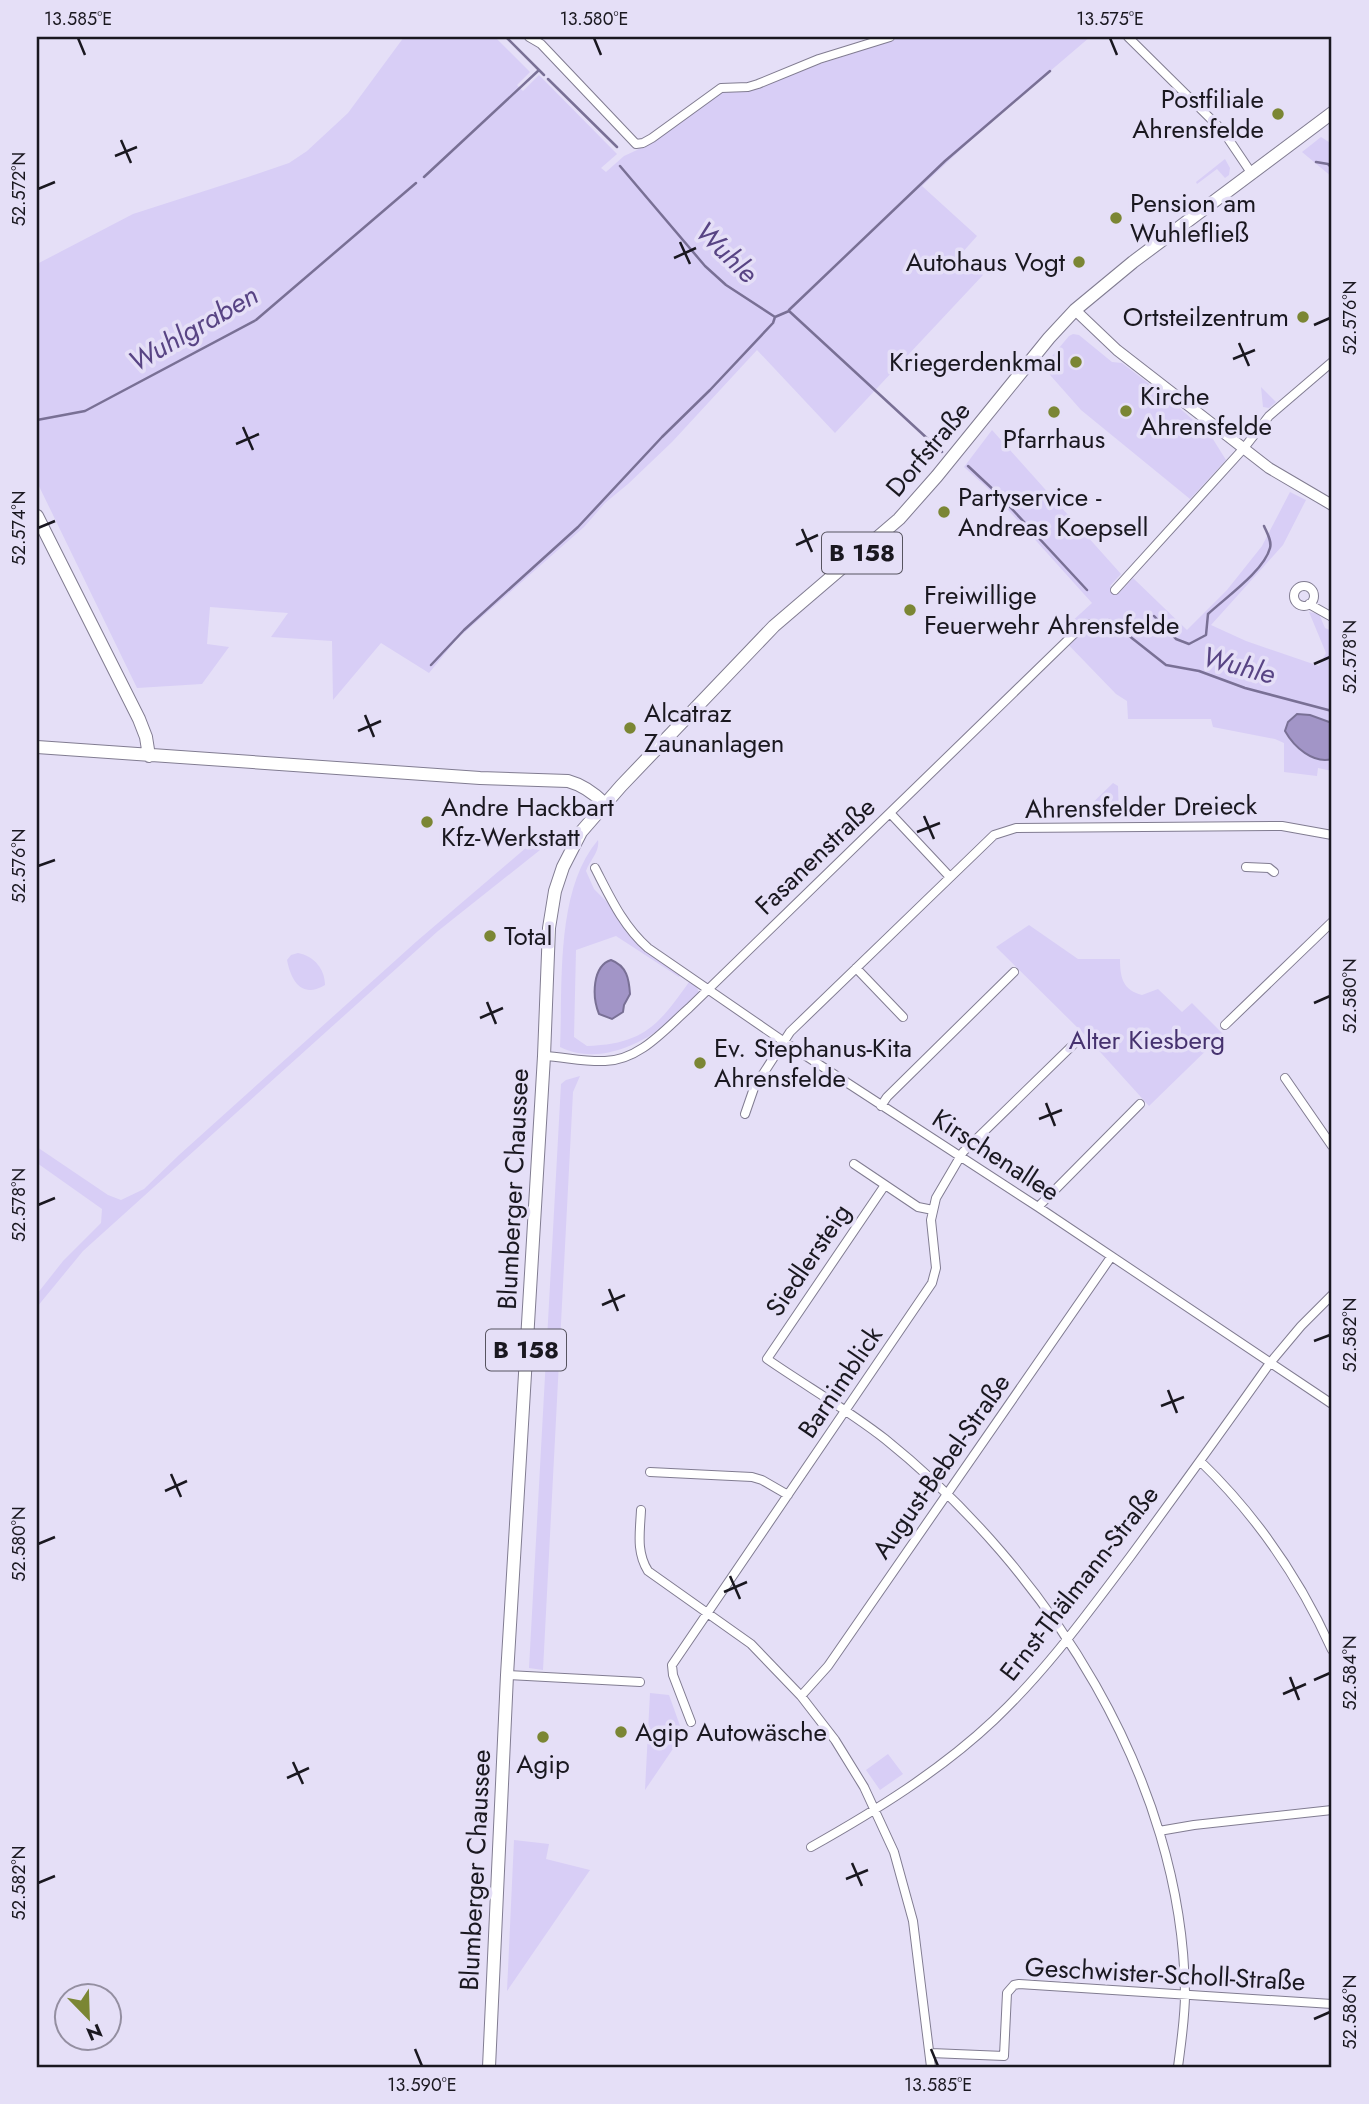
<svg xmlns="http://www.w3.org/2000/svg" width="1369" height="2104" viewBox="0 0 1369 2104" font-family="Jost,sans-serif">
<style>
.green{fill:#d8cef6}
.water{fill:#a295c7;stroke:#797095;stroke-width:2}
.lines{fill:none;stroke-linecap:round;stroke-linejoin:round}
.stream{stroke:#797095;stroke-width:2.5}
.minor-casing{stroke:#817c91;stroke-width:10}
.tertiary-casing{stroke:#817c91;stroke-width:12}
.secondary-casing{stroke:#817c91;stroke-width:14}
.primary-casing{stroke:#817c91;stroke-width:14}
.minor{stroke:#fff;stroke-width:8}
.tertiary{stroke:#fff;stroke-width:10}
.secondary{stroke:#fff;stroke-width:12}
.primary{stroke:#fff;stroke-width:12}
.ticks{fill:none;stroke:#1a1820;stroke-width:2.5}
.poi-dot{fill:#7b8634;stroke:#e5dff7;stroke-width:2.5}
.labels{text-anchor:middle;stroke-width:7;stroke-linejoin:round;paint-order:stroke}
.shield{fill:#e5dff7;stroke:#575460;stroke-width:2}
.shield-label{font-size:24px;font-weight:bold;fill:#1a1820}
.poi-label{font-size:26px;fill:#1a1820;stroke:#e5dff7;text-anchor:start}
.street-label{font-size:26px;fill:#1a1820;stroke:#e5dff7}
.park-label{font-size:26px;fill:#46326f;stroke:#e5dff7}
.water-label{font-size:28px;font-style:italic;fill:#584484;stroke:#e5dff7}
.neatline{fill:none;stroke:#1a1820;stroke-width:2.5}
.ticks-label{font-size:18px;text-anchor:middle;fill:#1a1820}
</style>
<rect width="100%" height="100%" fill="#e5dff7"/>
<!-- green -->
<path class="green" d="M404 37H495L530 72 517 85 523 91 539 75 617 154 601 168 606 172 624 156 637 150 719 93 796 72 902 37H1090L986 126 922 186 977 236 961 254 983 275 835 433 757 350 672 442 628 484 605 503 584 527 457 639 429 673 381 643 333 700 332 641 271 637 288 613 210 607 207 644 229 647 202 684 137 688 37 482V264L133 214 248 177 289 163 307 151 348 113Z
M1321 137 1332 144V177L1302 152Z
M1225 159 1230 168 1229 175 1225 178 1217 169 1197 184 1196 182Z
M1073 334 1079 335 1112 362 1122 363 1174 403 1211 436 1226 460 1190 499 1081 410 1043 367 1069 336Z
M1261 387 1276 402 1269 408 1263 407Z
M992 430 1121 574 1110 586 1119 593 1133 578 1187 630 1227 590 1262 546 1290 492 1306 500 1283 545 1211 625 1246 641 1319 666 1326 653 1309 612 1319 614 1325 628 1332 631V771L1318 768 1317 776 1284 772V743L1275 739 1213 727 1211 719H1128L1127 701 1116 694 1058 634 1092 603 993 493 964 467Z
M1113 783 1118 786 1119 817 1081 818 1080 815Z
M598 840C600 852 590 860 586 871L594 889 608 903 630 934 682 973 679 977 616 936 576 950 574 1037 587 1046C643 1044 658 1026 689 982L692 981 697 986 699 994C668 1030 609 1071 560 1047 563 985 555 890 598 840Z
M527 847 540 850 438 931 83 1251 37 1307V1294L63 1261 101 1223 102 1209 37 1163V1147L108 1195 121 1200 144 1189 179 1155 417 941Z
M1029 925 1078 959H1120C1120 978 1123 990 1142 995L1158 989 1182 1012 1192 1003 1223 1034 1149 1106 1083 1033 996 947Z
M298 953C314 956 325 969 325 985 302 999 291 981 287 960L291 955Z
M580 1076 573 1092 543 1670 529 1668 561 1084 566 1080Z
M650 1693 669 1695 683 1734 645 1790Z
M888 1754 903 1774 880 1790 866 1770Z
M514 1840 549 1844 546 1859 590 1870 507 1991Z"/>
<!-- water -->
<path class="water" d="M1297 714 1310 715 1332 723V759C1313 764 1294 747 1285 731L1288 722Z
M611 960C627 966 629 979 630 994L624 1005 623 1012 612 1019 599 1014C592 997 592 966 611 960Z"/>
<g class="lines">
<!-- stream -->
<path class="stream" d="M506 37 544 75
M548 79 617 147
M1316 162 1328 164 1332 168
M620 166 705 266 726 285 775 317 789 311 942 452
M424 177 539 70
M789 310 945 161 1050 71
M37 420 85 411 256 320 416 183
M968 466 999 495 1087 590
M1154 616 1176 639 1189 644 1206 635 1208 614C1225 598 1264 571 1270 548 1272 541 1267 533 1264 526
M1109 620 1166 665 1199 671 1245 688 1332 711
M431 665 464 630 578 527 662 437 710 390 773 323 775 317"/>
<!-- minor casing -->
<g class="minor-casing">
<path id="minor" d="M529 37 541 44 636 144 643 143 652 138 721 88 748 87 758 84 819 59 890 37
M1128 37 1223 131 1252 174
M1294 596a10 10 0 1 1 20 0a10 10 0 1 1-20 0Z
M1115 590 1244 448 1269 416 1332 362
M1309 604 1332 617
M890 813 949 876
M1246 867 1269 868 1274 872
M595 868C610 897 623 926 648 948L783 1041 1038 1207 1332 1404
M856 968 903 1017
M1225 1025 1332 922
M544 1056C564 1057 585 1062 605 1061 640 1060 665 1029 689 1008L1077 631 1090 624
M1285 1078 1332 1146
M881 1106 887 1097 1014 972
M745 1114 754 1088 790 1032 994 835 1016 828 1282 826 1332 835
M854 1164 918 1207 933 1210
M885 1185 767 1359C806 1386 848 1410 885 1439 1048 1570 1183 1779 1185 1994 1185 2018 1181 2043 1178 2067
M1038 1207 1140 1104
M1200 1461C1257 1516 1300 1579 1332 1650
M650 1472 752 1477 762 1480 788 1495
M641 1510C640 1532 636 1552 648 1571L751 1644 801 1696 835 1740 864 1787 894 1852 913 1921 931 2067
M507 1675 640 1682
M801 1696 828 1666 1111 1257
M691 1722 673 1675 672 1665 932 1283 936 1268 931 1220 936 1198 963 1152 1079 1039
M1159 1831 1194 1825 1332 1810
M811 1847C875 1811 940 1771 994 1720 1046 1671 1087 1614 1130 1557 1177 1493 1224 1428 1270 1363L1301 1326 1332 1295
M931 2053 1004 2056 1007 1993 1014 1985 1019 1984 1332 2004"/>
</g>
<!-- tertiary casing -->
<g class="tertiary-casing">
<path id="tertiary" d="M1075 310 1117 350 1269 468 1332 505"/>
</g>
<!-- secondary casing -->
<g class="secondary-casing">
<path id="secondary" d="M37 516 139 719 146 737 149 756
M37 747 480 778 568 781C583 785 594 793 605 804"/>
</g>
<!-- primary casing -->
<g class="primary-casing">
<path id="primary" d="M489 2067 507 1675 544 1056 549 928 555 891 563 867 581 832 621 786 774 626 899 519 937 476 1049 338 1075 310 1133 262 1332 113"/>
</g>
<!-- minor -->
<use href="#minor" class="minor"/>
<!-- tertiary -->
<use href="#tertiary" class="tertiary"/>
<!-- secondary -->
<use href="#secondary" class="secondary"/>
<!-- primary -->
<use href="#primary" class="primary"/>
</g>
<!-- ticks -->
<path class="ticks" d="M78 38 85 55M594 38 601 55M1110 38 1117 55M121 140 131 163M115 156 137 147M38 189 55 182M680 242 690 264M674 258 696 248M1314 325 1330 318M1239 343 1249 366M1233 359 1255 350M243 427 253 450M236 444 259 434M38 528 55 521M802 529 812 552M796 545 818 535M1314 664 1330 657M365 715 374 737M358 731 381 721M924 816 934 839M917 832 940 823M38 866 55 860M487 1002 496 1024M1314 1003 1330 996M480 1018 503 1008M1046 1103 1055 1126M1039 1119 1062 1110M38 1205 55 1198M609 1289 618 1311M602 1305 625 1295M1314 1341 1330 1335M1168 1390 1177 1413M1161 1406 1184 1397M171 1474 181 1497M165 1491 187 1481M38 1544 55 1537M730 1576 740 1599M724 1592 747 1582M1290 1677 1299 1700M1314 1680 1330 1673M1283 1694 1306 1684M293 1762 303 1784M287 1778 309 1768M852 1863 862 1886M846 1879 868 1870M38 1883 55 1876M1314 2019 1330 2012M415 2049 422 2066M931 2049 938 2066"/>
<!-- markers -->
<g class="poi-dot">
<circle cx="1278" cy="114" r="7"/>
<circle cx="1116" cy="218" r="7"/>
<circle cx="1079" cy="262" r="7"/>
<circle cx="1303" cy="317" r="7"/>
<circle cx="1076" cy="362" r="7"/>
<circle cx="1126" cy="411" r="7"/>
<circle cx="1054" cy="412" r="7"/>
<circle cx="944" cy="512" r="7"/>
<circle cx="910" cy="610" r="7"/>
<circle cx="630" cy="728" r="7"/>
<circle cx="427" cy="822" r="7"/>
<circle cx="490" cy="936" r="7"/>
<circle cx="700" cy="1063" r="7"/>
<circle cx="621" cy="1732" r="7"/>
<circle cx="543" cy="1737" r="7"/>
</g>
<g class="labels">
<!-- shield labels -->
<g class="shield">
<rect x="822" y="532.5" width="80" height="41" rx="5"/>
<rect x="486" y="1329.5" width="80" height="41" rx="5"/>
</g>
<g class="shield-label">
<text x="862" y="561">B 158</text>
<text x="526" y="1358">B 158</text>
</g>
<!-- poi labels -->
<g class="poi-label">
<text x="1264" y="108" text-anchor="end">Postfiliale<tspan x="1264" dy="30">Ahrensfelde</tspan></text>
<text x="1130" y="212">Pension am<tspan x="1130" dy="30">Wuhlefließ</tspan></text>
<text x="1065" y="271" text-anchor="end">Autohaus Vogt</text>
<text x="1289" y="326" text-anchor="end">Ortsteilzentrum</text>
<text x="1062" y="371" text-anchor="end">Kriegerdenkmal</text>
<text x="1140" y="405">Kirche<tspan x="1140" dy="30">Ahrensfelde</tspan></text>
<text x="1054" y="448" text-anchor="middle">Pfarrhaus</text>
<text x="958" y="506">Partyservice -<tspan x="958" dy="30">Andreas Koepsell</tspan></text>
<text x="924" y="604">Freiwillige<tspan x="924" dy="30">Feuerwehr Ahrensfelde</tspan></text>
<text x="644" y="722">Alcatraz<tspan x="644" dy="30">Zaunanlagen</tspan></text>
<text x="441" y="816">Andre Hackbart<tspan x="441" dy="30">Kfz-Werkstatt</tspan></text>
<text x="504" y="945">Total</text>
<text x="714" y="1057">Ev. Stephanus-Kita<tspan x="714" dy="30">Ahrensfelde</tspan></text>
<text x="635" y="1741">Agip Autowäsche</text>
<text x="543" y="1773" text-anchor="middle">Agip</text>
</g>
<!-- street labels -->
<g class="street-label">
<text transform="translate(928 449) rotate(-50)" y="9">Dorfstraße</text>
<text transform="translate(1141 807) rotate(-1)" y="9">Ahrensfelder Dreieck</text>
<text transform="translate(815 856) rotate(-44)" y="9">Fasanenstraße</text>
<text transform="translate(996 1155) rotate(33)" y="9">Kirschenallee</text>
<text transform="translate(513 1189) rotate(-87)" y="9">Blumberger Chaussee</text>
<text transform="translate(808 1260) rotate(-56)" y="9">Siedlersteig</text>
<text transform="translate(840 1382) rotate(-56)" y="9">Barnimblick</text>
<text transform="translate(941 1466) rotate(-55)" y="9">August-Bebel-Straße</text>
<text transform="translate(1079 1583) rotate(-52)" y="9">Ernst-Thälmann-Straße</text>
<text transform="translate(475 1870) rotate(-87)" y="9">Blumberger Chaussee</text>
<text transform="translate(1165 1974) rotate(3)" y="9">Geschwister-Scholl-Straße</text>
</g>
<!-- park labels -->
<g class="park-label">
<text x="1147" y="1049">Alter Kiesberg</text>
</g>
<!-- water labels -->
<g class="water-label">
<text transform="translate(727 252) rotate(44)" y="10">Wuhle</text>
<text transform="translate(193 328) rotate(-30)" y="10">Wuhlgraben</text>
<text transform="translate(1239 665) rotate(15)" y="10">Wuhle</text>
</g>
</g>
<!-- border -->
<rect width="1369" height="2104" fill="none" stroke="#e5dff7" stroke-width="77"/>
<!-- north arrow -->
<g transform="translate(88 2017) rotate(157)"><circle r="33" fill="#e5dff7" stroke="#948fa1" stroke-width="2"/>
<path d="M0-5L12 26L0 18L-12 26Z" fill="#7b8634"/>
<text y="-10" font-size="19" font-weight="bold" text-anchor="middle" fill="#1a1820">N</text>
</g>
<rect x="38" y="38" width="1292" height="2028" class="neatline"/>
<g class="ticks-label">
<text x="78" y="25">13.585°E</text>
<text x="594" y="25">13.580°E</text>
<text x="1110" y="25">13.575°E</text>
<text transform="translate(19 189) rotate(-90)" y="6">52.572°N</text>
<text transform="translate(1350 318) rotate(-90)" y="6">52.576°N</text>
<text transform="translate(19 528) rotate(-90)" y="6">52.574°N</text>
<text transform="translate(1350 657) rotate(-90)" y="6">52.578°N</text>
<text transform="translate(19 866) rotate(-90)" y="6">52.576°N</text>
<text transform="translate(1350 996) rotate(-90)" y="6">52.580°N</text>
<text transform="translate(19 1205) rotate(-90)" y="6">52.578°N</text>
<text transform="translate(1350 1335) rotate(-90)" y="6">52.582°N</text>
<text transform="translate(19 1544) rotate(-90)" y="6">52.580°N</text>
<text transform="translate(1350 1673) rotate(-90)" y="6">52.584°N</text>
<text transform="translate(19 1883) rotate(-90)" y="6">52.582°N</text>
<text transform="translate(1350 2012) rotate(-90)" y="6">52.586°N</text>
<text x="422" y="2091">13.590°E</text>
<text x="938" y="2091">13.585°E</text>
</g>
</svg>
